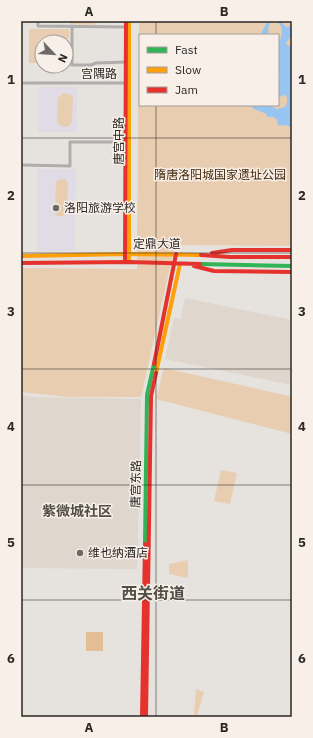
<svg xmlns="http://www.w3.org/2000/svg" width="313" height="738" viewBox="0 0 313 738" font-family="'IBM Plex Sans','Noto Sans SC',sans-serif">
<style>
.built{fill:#dfd6cd}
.education{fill:#e0dbe5}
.green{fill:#e9cdb0;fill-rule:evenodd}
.forest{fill:#e4be95}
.water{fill:#98c4f2}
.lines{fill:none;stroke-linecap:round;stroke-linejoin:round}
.street{stroke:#afaead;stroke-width:3}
.fast{stroke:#30b455;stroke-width:4}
.slow{stroke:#ff9f0a;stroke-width:4}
.jam{stroke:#e5322d;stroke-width:4}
.grid{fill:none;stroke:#2b2825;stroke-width:1;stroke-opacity:0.55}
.poi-dot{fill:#6c6966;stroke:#f7efe8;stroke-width:1.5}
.labels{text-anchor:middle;stroke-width:3;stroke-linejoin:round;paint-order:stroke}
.street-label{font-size:12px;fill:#2b2825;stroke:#f7efe8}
.park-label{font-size:12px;fill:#44290a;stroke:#f7efe8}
.poi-label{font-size:12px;fill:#2b2825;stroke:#f7efe8;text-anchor:start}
.quarter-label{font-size:14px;font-weight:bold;fill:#534d47;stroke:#f7efe8}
.district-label{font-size:16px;font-weight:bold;fill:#534d47;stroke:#f7efe8}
.neatline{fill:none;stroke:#2b2825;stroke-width:1.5}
.grid-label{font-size:13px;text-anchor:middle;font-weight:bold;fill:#2b2825}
</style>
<rect width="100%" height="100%" fill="#e6e2de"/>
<!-- built -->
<path class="built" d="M185 298 292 320V385L165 359 174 318 181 319Z
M21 395 32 397 141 399 137 569 21 568Z"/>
<!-- education -->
<path class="education" d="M38 87H77V132H38Z
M37 169H76L74 251H37Z"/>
<!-- green -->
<path class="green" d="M70 21H95V25L70 24Z
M139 21H292V246L175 245 141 397H68L21 392V268L137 269ZM140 35H278V105H140Z
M29 29H69V39H39L38 45 42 46V63H29Z
M63 93 70 94 73 97 72 122C68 129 62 128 57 122L58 98Z
M60 179H65L68 182 67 211C64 217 61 217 55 215L56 182Z
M164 368 289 396 292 391V434L156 399Z
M221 470 237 473 230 504 214 501Z
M188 560V578L169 574V564Z
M196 689 204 692 197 715H194Z"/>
<!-- forest -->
<path class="forest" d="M86 632H103V651H86Z"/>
<!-- water -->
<path class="water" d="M268 21H272L270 22C269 27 267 30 269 35H260Z
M272 21H281L285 26 288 27 291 25 290 21H292V35L288 40 286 43 287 45 292 47V128C287 124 283 126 278 125L277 120 274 117H270L266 116 267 114 254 109 252 107 246 105H273V107L277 109 285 107 287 103V97L285 95 281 96 278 101V86L279 83V75L280 74 278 71V41L280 40C283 32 284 22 272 21Z"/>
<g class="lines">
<!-- street -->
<path class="street" d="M38 21V26L127 27
M72 26V65H91L96 63 127 62
M21 83H127
M21 165 70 166V142H125"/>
<!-- fast -->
<path class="fast" d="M200 264 292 266
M145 544 147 395 154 364"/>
<!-- slow -->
<path class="slow" d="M129 21V262
M21 256 129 254 201 255
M156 373 180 264"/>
<!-- jam -->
<path class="jam" d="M212 253 232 250H292
M201 255 230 257H292
M125 262 126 21
M21 263 129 262 200 264
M194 266 214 271 292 272
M154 364 176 254
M142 717 145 544
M146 717 151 396 156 373"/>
</g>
<!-- grid -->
<path class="grid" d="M156 21V35M156 105V717M21 138H292M21 253H292M21 369H292M21 485H292M21 600H292"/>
<!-- markers -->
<g class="poi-dot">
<circle cx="56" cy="208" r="4"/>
<circle cx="80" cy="553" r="4"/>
</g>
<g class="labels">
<!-- street labels -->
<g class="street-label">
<text x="99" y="78">宫隅路</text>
<text transform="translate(119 141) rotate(-90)" y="4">唐宫中路</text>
<text x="157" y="248">定鼎大道</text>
<text transform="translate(136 484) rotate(-89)" y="4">唐宫东路</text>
</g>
<!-- park labels -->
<g class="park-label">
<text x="220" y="179">隋唐洛阳城国家遗址公园</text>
</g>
<!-- poi labels -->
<g class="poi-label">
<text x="64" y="212">洛阳旅游学校</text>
<text x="88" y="557">维也纳酒店</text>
</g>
<!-- quarter labels -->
<g class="quarter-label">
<text x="77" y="516">紫微城社区</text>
</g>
<!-- district labels -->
<g class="district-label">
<text x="153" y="599">西关街道</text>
</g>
</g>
<!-- border -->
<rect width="313" height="738" fill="none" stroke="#f7efe8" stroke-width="44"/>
<!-- legend -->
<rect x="139" y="34" width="140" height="72" fill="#f7efe8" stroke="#a59f9a"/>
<rect x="147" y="47" width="20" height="6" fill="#30b455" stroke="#a59f9a"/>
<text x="175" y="54" font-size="12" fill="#2b2825">Fast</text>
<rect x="147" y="67" width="20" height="6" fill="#ff9f0a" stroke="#a59f9a"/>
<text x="175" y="74" font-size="12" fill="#2b2825">Slow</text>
<rect x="147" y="87" width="20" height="6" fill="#e5322d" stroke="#a59f9a"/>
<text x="175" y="94" font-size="12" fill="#2b2825">Jam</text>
<!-- north arrow -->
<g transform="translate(54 54) rotate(115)"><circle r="19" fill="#f7efe8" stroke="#a59f9a"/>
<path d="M0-3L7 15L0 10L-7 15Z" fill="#6c6966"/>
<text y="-6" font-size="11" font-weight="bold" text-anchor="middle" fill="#2b2825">N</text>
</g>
<rect x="22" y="22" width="269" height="694" class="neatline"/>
<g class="grid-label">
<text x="89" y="16">A</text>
<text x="224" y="16">B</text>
<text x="11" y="84">1</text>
<text x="302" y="84">1</text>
<text x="11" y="200">2</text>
<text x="302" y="200">2</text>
<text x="11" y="316">3</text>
<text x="302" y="316">3</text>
<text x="11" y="431">4</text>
<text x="302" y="431">4</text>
<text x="11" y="547">5</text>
<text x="302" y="547">5</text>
<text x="11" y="663">6</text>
<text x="302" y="663">6</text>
<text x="89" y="732">A</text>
<text x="224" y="732">B</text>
</g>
</svg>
